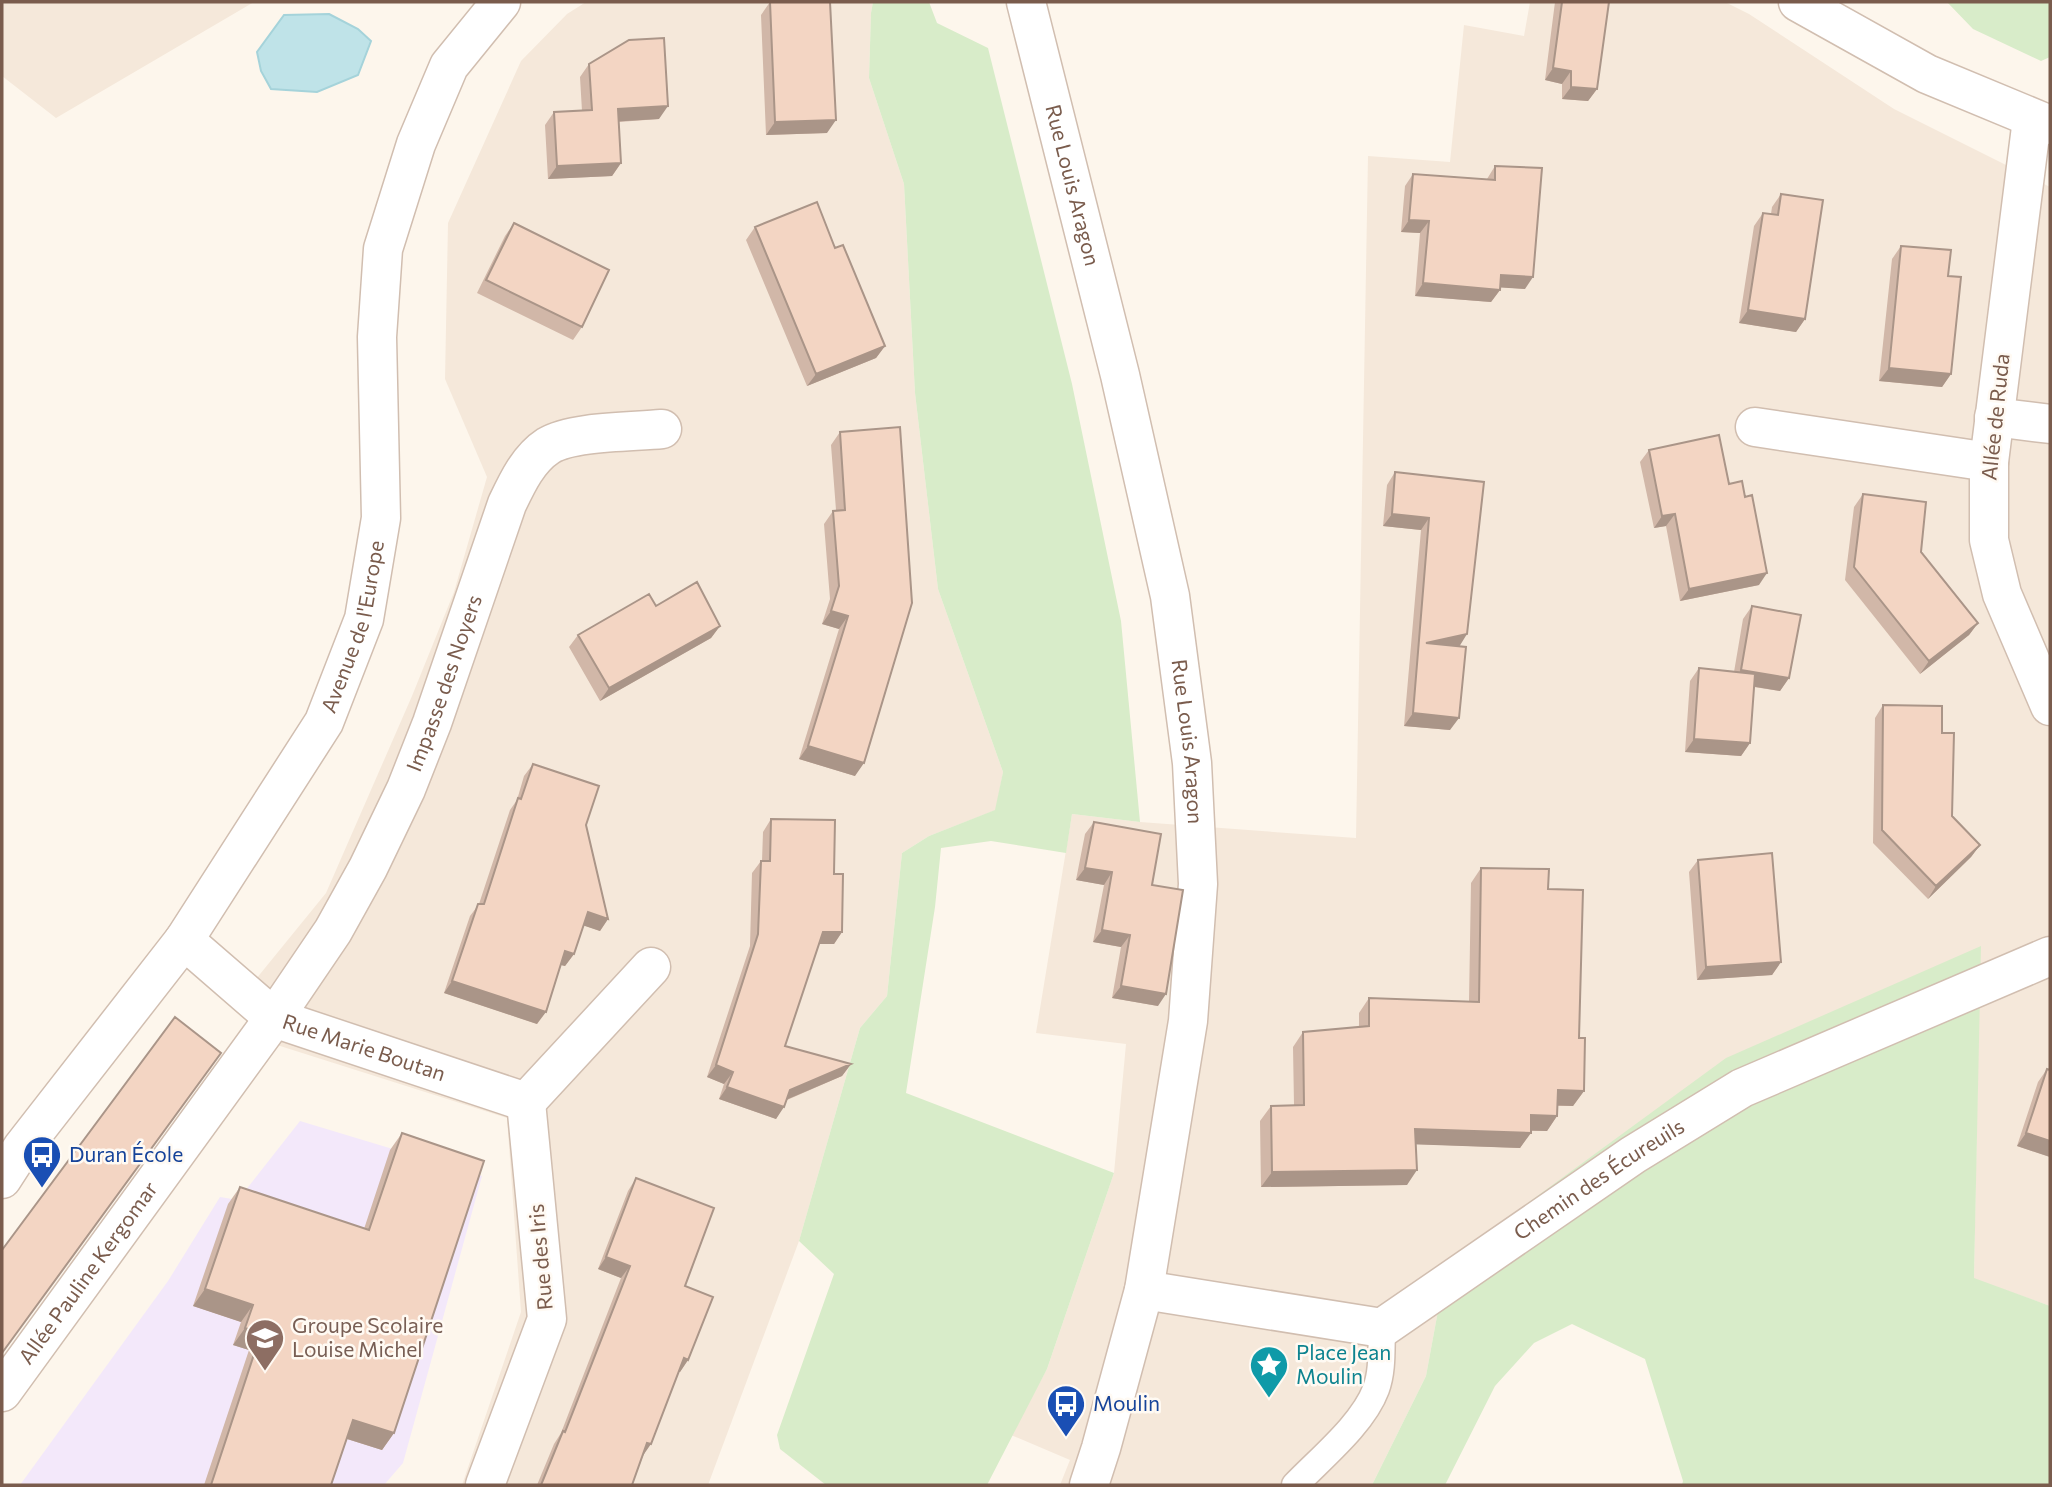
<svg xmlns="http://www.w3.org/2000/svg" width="2052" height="1487" viewBox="0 0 2052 1487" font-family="Commissioner,sans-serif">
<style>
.residential{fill:#f5e8da}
.education{fill:#f3e8fa}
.green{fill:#d8ecc9}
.water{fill:#bfe3e8;stroke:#a5d3da;stroke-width:2}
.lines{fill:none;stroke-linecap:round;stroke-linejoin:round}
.service-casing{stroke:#d1beb0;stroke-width:29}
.minor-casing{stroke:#d1beb0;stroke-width:41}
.tertiary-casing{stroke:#d1beb0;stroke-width:41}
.service{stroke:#fff;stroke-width:26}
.minor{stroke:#fff;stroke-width:38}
.tertiary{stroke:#fff;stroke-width:38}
.wall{fill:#d1b7a8}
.shaded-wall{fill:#aa9588}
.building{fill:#f3d5c3;stroke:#aa9588;stroke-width:2}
.labels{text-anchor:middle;stroke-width:5;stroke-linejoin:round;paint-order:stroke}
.street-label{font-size:21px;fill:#7a5c4d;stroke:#fffaf3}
.transit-label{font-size:21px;fill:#164399;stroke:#fffaf3;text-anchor:start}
.education-label{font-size:21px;fill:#785e54;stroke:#fffaf3;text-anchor:start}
.culture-label{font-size:21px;fill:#0d838f;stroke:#fffaf3;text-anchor:start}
</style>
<rect width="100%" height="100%" fill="#fdf6ec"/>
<!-- residential -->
<path class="residential" d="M2 2H254L56 118 2 76Z
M586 2H873L871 13 869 78 904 184 915 393 938 589 1003 772 996 810 929 836 902 853 887 996 860 1028 799 1241 708 1485H462L521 1312 507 1118 277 1045 235 1005 326 893 412 696 454 592 487 477 445 379 448 223 521 61 567 14Z
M1530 2H1725L1749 14 1894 109 2050 187V1306L1974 1279 1980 947 1447 1262 1426 1376 1372 1485H1060L1070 1460 1011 1435 1047 1369 1114 1173 1126 1044 1036 1033 1072 814 1140 822 1356 838 1368 156 1450 162 1464 25 1524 36Z"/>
<!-- education -->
<path class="education" d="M300 1121 482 1176 403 1463 384 1485H20L168 1281 220 1197 238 1200Z"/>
<!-- green -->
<path class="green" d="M873 2H929L937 23 988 48 1072 384 1121 621 1140 822 1072 814 1066 853 991 841 941 848 935 907 906 1093 1114 1173 1047 1369 987 1485H826L780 1449 777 1435 834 1274 799 1241 860 1028 887 996 902 853 929 836 995 810 1003 772 938 589 915 393 904 184 869 78 871 13Z
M1947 2H2050V57L2041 61 1973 29Z
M1981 946 1974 1278 2050 1306V1485H1682L1683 1481 1645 1359 1572 1324 1534 1343 1495 1386 1445 1485H1372L1426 1376 1447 1262 1726 1058Z"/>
<!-- water -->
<path class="water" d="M329 14 358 29 371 41 358 75 317 92 271 89 261 71 257 52 284 15Z"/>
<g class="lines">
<!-- service casing -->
<g class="service-casing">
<path id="service" d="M1295 1485C1321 1458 1363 1424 1376 1389 1383 1370 1381 1348 1382 1328"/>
</g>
<!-- minor casing -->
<g class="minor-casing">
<g id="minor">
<path d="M2032 119 1989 462V540L2002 594 2050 706"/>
<path d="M1994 417 2050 424"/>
<path d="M1755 427 1989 462"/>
<path id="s1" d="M184 940 274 1018 526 1102"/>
<path d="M526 1102 651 967"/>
<path id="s2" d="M2 1179 22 1148 184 940 324 722 364 619 381 518 377 337 383 249 416 144 449 66 501 2"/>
<path id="s3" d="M1144 1290 1382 1328 1633 1155 1742 1088 2050 956"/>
<path id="s4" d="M2 1392 274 1018 333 931 368 868 406 789 432 723 507 504C517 483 528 459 548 446 572 431 633 432 662 429"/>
<path d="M485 1485 547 1319 526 1102"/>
</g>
</g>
<!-- tertiary casing -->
<g class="tertiary-casing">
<g id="tertiary">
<path id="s5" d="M1026 2 1120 375 1170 596 1192 763 1198 884 1188 1021 1144 1290 1101 1448 1089 1485"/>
<path d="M1798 2 1927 74 2050 125"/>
</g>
</g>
<!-- service -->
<use href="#service" class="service"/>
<!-- minor -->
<use href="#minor" class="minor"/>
<!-- tertiary -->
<use href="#tertiary" class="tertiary"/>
</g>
<!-- wall -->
<path class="wall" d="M770 2 827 133 766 135 761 15Z
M1555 2H1609L1597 89 1588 101 1562 99V84L1545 80Z
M589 64 659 119 619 122 621 163 612 176 548 179 545 125 554 112 582 111 580 77Z
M1495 166 1525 289 1500 287V290L1491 302 1415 296 1420 233 1401 232 1405 186 1413 174 1487 179Z
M1781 194 1805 319 1796 332 1739 323 1754 226 1763 213 1771 214 1772 207Z
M514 223 582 327 573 340 477 293 505 236Z
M755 227 835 248 885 346 876 358 807 386 746 240Z
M1901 246 1948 276 1951 374 1942 387 1879 381 1892 259Z
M900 427 855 776 799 759 839 629 822 624 830 599 824 524 833 511 836 510 831 445 840 432Z
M1649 450 1729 484 1745 497 1759 585 1680 601 1666 526 1654 528 1640 462Z
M1395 472 1484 482 1459 646 1450 730 1404 726 1421 530 1383 526 1387 485Z
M1863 494 1921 552 1978 623 1969 635 1920 674 1845 580 1854 507Z
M656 606 720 626 711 638 600 701 569 647 578 635Z
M1752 606 1789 678 1780 691 1754 687 1750 743 1741 756 1685 752 1690 681 1699 668 1734 672 1743 619Z
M1883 705 1942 733 1952 816 1980 845 1971 857 1928 899 1873 843 1875 718Z
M533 764 586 825 608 919 600 931 583 925 574 954 565 966 561 965 537 1024 444 993 470 916 479 904 510 810 517 800 524 776Z
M771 819 834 874 842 932 834 944H819L785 1046 851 1064 842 1076 787 1100 776 1119 719 1099 724 1084 707 1077 750 946 752 873 761 861H762L763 832Z
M1094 822 1152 885 1158 1006 1112 998 1121 947 1093 942 1104 885 1076 880 1085 834Z
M1698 860 1781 962 1772 975 1697 980 1689 872Z
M1481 868 1548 889 1579 1038 1584 1091 1573 1106H1558L1557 1116 1547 1131H1531L1520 1148 1416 1144 1407 1185 1261 1187 1260 1121 1271 1106 1294 1105 1293 1047 1303 1032 1359 1027V1013L1369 998 1469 1002 1471 883Z
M2047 1069 2050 1157 2017 1146 2038 1082Z
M402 1133 394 1433 382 1450 347 1439 331 1485H204L249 1350 233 1345 241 1322 193 1306 228 1204 240 1187 364 1229 390 1150Z
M636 1178 685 1286 688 1360 680 1372H679L643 1456 632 1485H537L554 1444 561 1433 621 1278 598 1269 628 1191Z"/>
<!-- shaded-wall -->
<path class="shaded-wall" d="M1553 68 1571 71 1562 84 1545 80Z
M1571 87 1597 89 1588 101 1562 99Z
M668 106 659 119 609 122 618 109Z
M836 120 827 133 766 135 775 122Z
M621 163 612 176 548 179 557 166Z
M1409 220 1429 221 1420 233 1401 232Z
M1501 275 1533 277 1525 289 1493 287Z
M1423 283 1500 290 1491 302 1415 296Z
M1748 310 1805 319 1796 332 1739 323Z
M885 346 876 358 807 386 816 374Z
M1889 368 1951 374 1942 387 1879 381Z
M1392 514 1429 518 1421 530 1383 526Z
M1675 514 1666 526 1654 528 1662 516Z
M1767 573 1759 585 1680 601 1689 589Z
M831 611 848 616 839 629 822 624Z
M1978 623 1969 635 1920 674 1929 661Z
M720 626 711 638 600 701 609 688Z
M1467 634 1459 647 1426 643Z
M1741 670 1789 678 1780 691 1732 683Z
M1413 713 1459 718 1450 730 1404 726Z
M1694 739 1750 743 1741 756 1685 752Z
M808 746 864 763 855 776 799 759Z
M1980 845 1971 857 1928 899 1936 886Z
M1085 868 1112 872 1104 885 1076 880Z
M588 912 608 919 600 931 579 924Z
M1102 930 1130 935 1121 947 1093 942Z
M823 932H842L834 944H815Z
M565 951 574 954 565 966 557 964Z
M1781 962 1772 975 1697 980 1706 967Z
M452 981 546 1012 537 1024 444 993Z
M1121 986 1166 994 1158 1006 1112 998Z
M851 1064 842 1076 781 1102 790 1090Z
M716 1065 733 1072 724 1084 707 1077Z
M727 1087 784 1107 776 1119 719 1099Z
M1558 1090 1584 1091 1573 1106 1548 1105Z
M1531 1115 1557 1116 1547 1131 1520 1130Z
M1415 1129 1531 1133 1520 1148 1405 1144Z
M2026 1133 2050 1141V1157L2017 1146Z
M1417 1170 1407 1185 1261 1187 1272 1172Z
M606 1257 630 1266 621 1278 598 1269Z
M205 1289 253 1305 241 1322 193 1306Z
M245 1328 261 1333 249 1350 233 1345Z
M684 1358 688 1360 680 1372 675 1371Z
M353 1420 394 1433 382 1450 341 1437Z
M647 1443 651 1444 642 1457Z"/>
<!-- building -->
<path class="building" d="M770 2H830L836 120 775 122Z
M1562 2H1609L1597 89 1571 87V71L1553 68Z
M664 38 668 106 618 109 621 163 557 166 554 112 592 110 589 64 629 40Z
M1495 166 1542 168 1533 277 1501 275 1500 290 1423 283 1429 221 1409 220 1413 174 1495 180Z
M1781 194 1823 200 1805 319 1748 310 1763 213 1778 215Z
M817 202 835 248 843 245 885 346 816 374 755 227Z
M514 223 609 270 582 327 486 280Z
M1901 246 1951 250 1948 276 1961 277 1951 374 1889 368Z
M900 427 912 603 864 763 808 746 848 616 831 611 839 586 833 511 845 510 840 432Z
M1719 435 1729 484 1742 481 1745 497 1752 495 1767 573 1689 589 1675 514 1662 516 1649 450Z
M1395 472 1484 482 1467 634 1426 643 1466 647 1459 718 1413 713 1429 518 1392 514Z
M1863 494 1926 502 1921 552 1978 623 1929 661 1854 567Z
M697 582 720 626 609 688 578 635 649 594 656 606Z
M1752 606 1801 615 1789 678 1741 670Z
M1699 668 1755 674 1750 743 1694 739Z
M1883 705 1942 706V733H1954L1952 816 1980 845 1936 886 1882 830Z
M533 764 599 786 586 825 608 919 588 912 574 954 565 951 546 1012 452 981 478 904H484L518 798 521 799Z
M771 819 835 820 834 874H843L842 932H823L785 1046 851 1064 790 1090 784 1107 727 1087 733 1072 716 1065 758 934 761 861H770Z
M1094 822 1161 834 1152 885 1183 890 1166 994 1121 986 1130 935 1102 930 1112 872 1085 868Z
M1772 853 1781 962 1706 967 1698 860Z
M1481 868 1549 869 1548 889 1583 890 1579 1038H1585L1584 1091 1558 1090 1557 1116 1531 1115V1133L1415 1129 1417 1170 1272 1172 1271 1106 1304 1105 1303 1032 1369 1026V998L1479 1002Z
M175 1017 221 1053 2 1353V1250Z
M2047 1069 2050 1070V1141L2026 1133Z
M402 1133 484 1161 394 1433 353 1420 331 1485H211L261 1333 245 1328 253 1305 205 1289 240 1187 369 1230Z
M636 1178 714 1208 685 1286 713 1297 688 1360 684 1358 651 1444 647 1443 632 1485H541L563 1431 565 1432 630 1266 606 1257Z"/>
<!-- icons -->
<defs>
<g id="bus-pin" transform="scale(2.0125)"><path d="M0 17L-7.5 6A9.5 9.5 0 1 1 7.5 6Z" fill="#1a4fb4" stroke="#fffaf3"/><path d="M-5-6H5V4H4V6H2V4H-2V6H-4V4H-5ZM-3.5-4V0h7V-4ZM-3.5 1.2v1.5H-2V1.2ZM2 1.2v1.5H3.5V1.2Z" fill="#fff"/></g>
<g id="school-pin" transform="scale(2.0125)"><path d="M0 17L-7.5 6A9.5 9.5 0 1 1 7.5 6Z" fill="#8d6e63" stroke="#fffaf3"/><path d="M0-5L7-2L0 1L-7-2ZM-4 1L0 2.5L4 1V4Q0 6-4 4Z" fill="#fff"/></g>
<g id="sight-pin" transform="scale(2.0125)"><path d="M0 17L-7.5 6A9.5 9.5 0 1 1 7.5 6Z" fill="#0f9aa8" stroke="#fffaf3"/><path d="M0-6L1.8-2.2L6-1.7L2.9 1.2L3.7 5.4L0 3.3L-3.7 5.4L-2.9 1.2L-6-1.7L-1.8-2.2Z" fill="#fff"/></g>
</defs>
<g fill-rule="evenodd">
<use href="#bus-pin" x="42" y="1155"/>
<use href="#school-pin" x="265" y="1338"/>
<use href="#sight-pin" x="1269" y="1365"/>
<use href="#bus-pin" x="1066" y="1404"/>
</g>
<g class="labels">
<!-- street labels -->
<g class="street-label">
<text dy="7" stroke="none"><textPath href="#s5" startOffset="189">Rue Louis Aragon</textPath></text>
<text transform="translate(1996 417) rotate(-84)" y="7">Allée de Ruda</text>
<text dy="7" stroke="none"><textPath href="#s2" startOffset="660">Avenue de l'Europe</textPath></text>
<text dy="7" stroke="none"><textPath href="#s4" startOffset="840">Impasse des Noyers</textPath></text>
<text dy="7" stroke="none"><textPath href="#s5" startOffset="758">Rue Louis Aragon</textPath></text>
<text dy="7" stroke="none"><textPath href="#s1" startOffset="214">Rue Marie Boutan</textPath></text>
<text dy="7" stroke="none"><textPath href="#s3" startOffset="504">Chemin des Écureuils</textPath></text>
<text transform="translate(541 1257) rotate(-95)" y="7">Rue des Iris</text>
<text dy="7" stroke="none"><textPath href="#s4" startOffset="147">Allée Pauline Kergomar</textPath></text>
</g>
<!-- transit labels -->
<g class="transit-label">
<text x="69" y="1162">Duran École</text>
<text x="1093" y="1411">Moulin</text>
</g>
<!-- education labels -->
<g class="education-label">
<text x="292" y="1333">Groupe Scolaire<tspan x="292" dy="24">Louise Michel</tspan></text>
</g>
<!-- culture labels -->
<g class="culture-label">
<text x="1296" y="1360">Place Jean<tspan x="1296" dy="24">Moulin</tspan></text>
</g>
</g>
<!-- border -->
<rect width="2052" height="1487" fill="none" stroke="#7a5c4d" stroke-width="7"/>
</svg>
